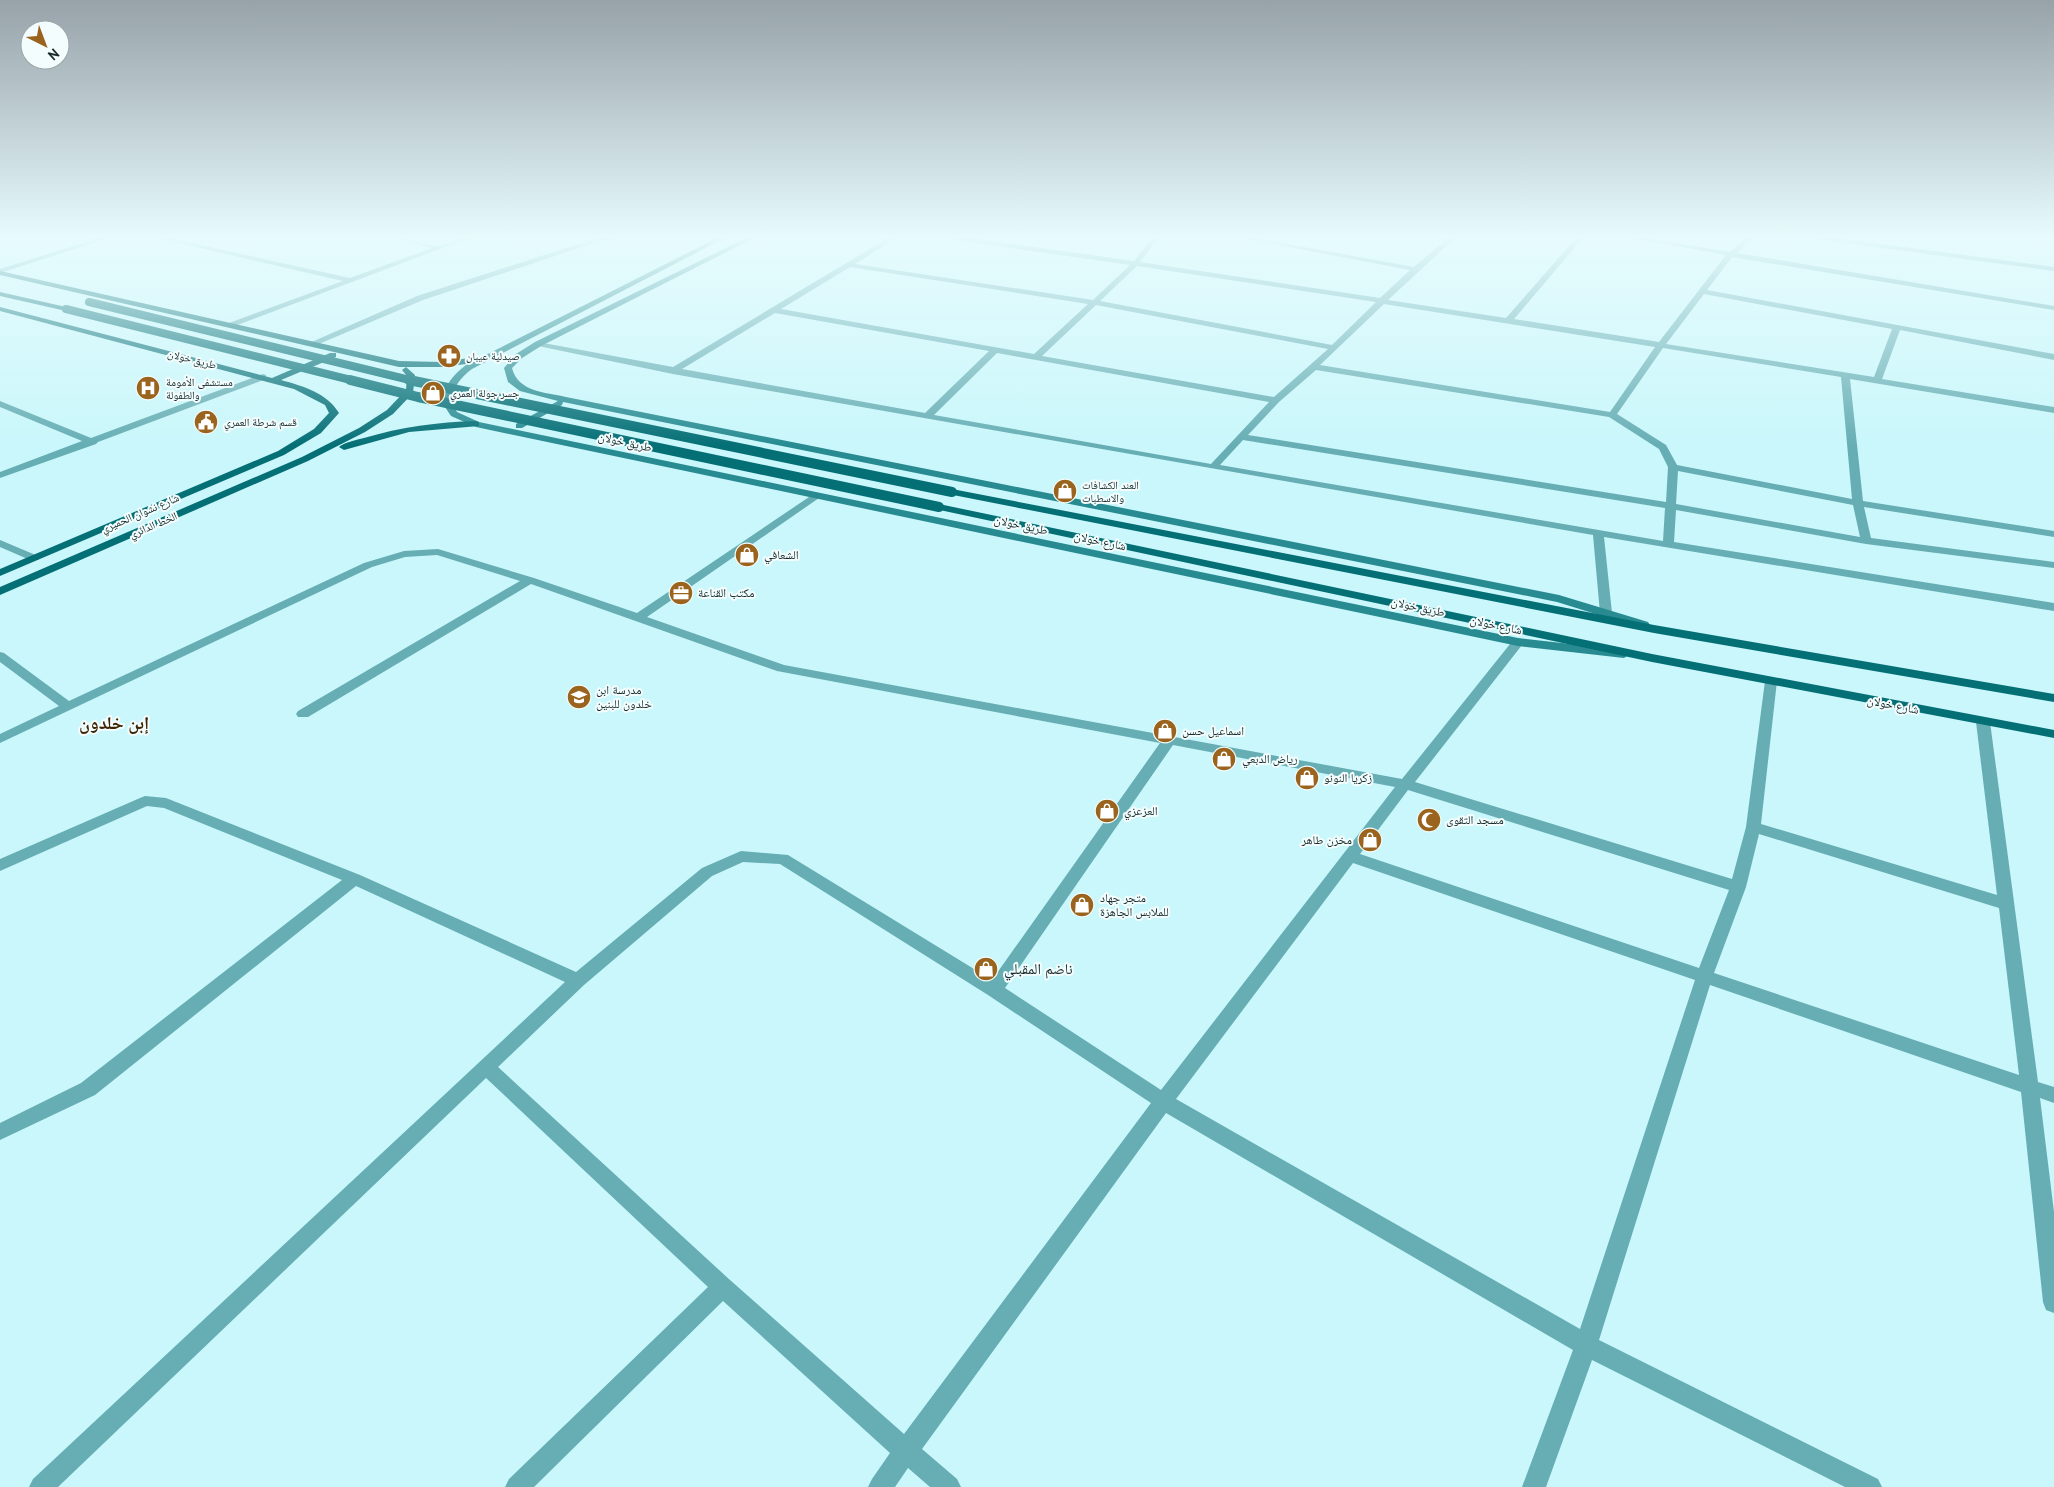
<svg xmlns="http://www.w3.org/2000/svg" width="2054" height="1487" viewBox="0 0 2054 1487" font-family="'PT Sans','Noto Naskh Arabic',sans-serif">
<style>
.lines{fill:none;stroke-linecap:round;stroke-linejoin:round}
.minor{fill:#66aeb4;fill-rule:evenodd}
.secondary{fill:#288b92;fill-rule:evenodd}
.primary{fill:#056f76;fill-rule:evenodd}
.primary-bridge-far1{stroke:#056f76;stroke-width:8}
.primary-bridge{stroke:#056f76;stroke-width:10}
.labels{text-anchor:middle;stroke-width:4;stroke-linejoin:round;paint-order:stroke}
.far-poi-label{font-size:11px;fill:#17292b;stroke:#f3fdfd;text-anchor:start}
.far-street-label{font-size:11px;fill:#17292b;stroke:#f3fdfd}
.street-label{font-size:12px;fill:#17292b;stroke:#f3fdfd}
.poi-label{font-size:12px;fill:#17292b;stroke:#f3fdfd;text-anchor:start}
.near-poi-label{font-size:15px;fill:#17292b;stroke:#f3fdfd;text-anchor:start}
.district-label{font-size:18px;font-weight:bold;fill:#3e2403;stroke:#f3fdfd}
</style>
<rect width="100%" height="100%" fill="#c9f7fb"/>
<g class="lines">
<!-- minor -->
<path class="minor" d="M99 238H109L0 273V269Z
M157 238H169L350 278 432 248 396 238C410 238 427 246 439 246 449 245 458 238 469 238L232 327 228 325 229 323 343 281Z
M603 238H618L591 244 423 300 314 346 307 344 417 296 588 241Z
M888 238H896L855 264 1093 300 1130 265 955 240 952 238H969L1134 261 1152 238H1159L1140 262 1380 298 1410 270 1241 238H1255L1414 267 1448 238H1455L1388 300 1506 318 1576 238H1583L1514 319 1659 342 1726 255 1631 238H1646L1730 252 1746 238H1753L1737 253 2054 306V310L1732 257 1707 290 2054 354V360L1900 330 1882 379 2054 407V413L1850 379 1863 501 2054 531V537L1864 507 1871 538 2054 562V568L1866 544 1676 510 1674 542 2054 603V611L1604 537 1612 613 1606 617 1600 613 1593 535 673 374 538 346 534 344 538 342 673 367ZM1137 266 1376 302 1332 345 1100 301ZM850 267 1088 304 1034 354 781 309ZM1704 294 1892 329 1874 377 1666 344ZM1384 304 1655 347 1610 412 1320 365ZM1096 305 1328 349 1274 397 1042 356ZM775 313 989 351 925 413 682 369ZM1663 348 1841 377 1852 499 1677 465 1666 445 1617 414ZM997 353 1036 360 1269 402 1211 464 934 415ZM1316 370 1609 417 1659 449 1668 467 1666 502 1248 435 1279 402ZM1243 440 1665 508 1663 541 1220 465ZM1678 471 1853 505 1860 537 1676 504Z
M1819 238H1837L2054 267V271L1822 240Z
M263 374 266 375V379L98 442 96 444 0 478V472L82 441 0 407V401L91 438Z
M815 493 820 496 819 498 647 617 784 665 1402 779 1514 639 1518 638 1524 642 1522 645 1415 782 1732 879 1746 827 1765 681 1771 677 1777 681 1761 824 1997 895 1976 722 1983 718 1988 719 1990 722 2038 1082 2054 1087V1103L2040 1098 2054 1212V1313L2046 1310 2043 1302 2021 1092 1710 985 1599 1340 1878 1479 1882 1487H1845L1592 1360 1546 1487H1522L1573 1350 1166 1113 922 1449 957 1479 961 1487H930L908 1468 895 1487H868L872 1479 890 1453 723 1301 534 1487H505L509 1479 708 1287 486 1078 58 1487H29L33 1479 565 982 356 886 95 1095 0 1140V1123L81 1083 342 880 164 808 147 806 0 871V859L140 798 145 796 166 798 360 875 576 972 702 868 741 851 788 855 992 980 1160 743 777 671 531 584 308 717H298L296 714 298 711 520 581 437 555 405 557 372 567 0 743V734L59 706 0 662V652L4 653 69 701 364 563 404 551 438 549 534 578 637 613ZM1173 745 1395 787 1161 1090 1005 988ZM1408 790 1729 890 1699 968 1360 854ZM1759 834 1999 908 2019 1075 1714 973 1746 887ZM743 862 780 864 988 995 1151 1103 904 1434 730 1280 498 1067 584 985 712 876ZM1353 863 1695 980 1580 1329 1176 1099Z
M0 540 38 556 40 558 38 560H30L0 547Z"/>
<!-- secondary -->
<path class="secondary" d="M717 238H725L472 369C460 378 454 386 451 401L457 412 479 422 1518 638 1624 650 1630 654 1624 658 1518 646 476 427 451 416 441 401C445 385 453 375 466 365Z
M746 238H754L541 346 522 358 512 368C518 392 545 392 566 397L1559 595 1648 622 1650 625 1644 629 1557 602 563 402 562 405 522 428H516V424L558 401 520 391 508 382 504 368 516 354 535 342Z"/>
<!-- primary -->
<path class="primary" d="M0 271 399 361 441 362 483 356 487 359 483 362 441 367H399L0 275Z
M0 292 66 307 70 309 66 311 0 296Z
M0 307 272 378 330 353H336V357L281 380C303 386 327 393 339 413L321 433 284 455 0 576V569L278 451 314 429 329 413 325 405 294 389 0 311Z
M406 367 415 375 413 393 393 414 365 432 308 461 0 595V587L302 457 359 428 387 410 406 390 407 376 402 370Z
M476 421 479 422V426L409 432 344 450 339 447C345 442 356 440 364 438 401 427 438 422 476 421Z
M952 489 1654 625 2054 694V702L1654 633 948 494 947 492Z
M939 504 1652 654 2054 730V738L1652 662 935 509 934 507Z"/>
<!-- primary-bridge-far1 -->
<path class="primary-bridge-far1" d="M89 302 414 381
M66 309 355 381"/>
<!-- primary-bridge -->
<path class="primary-bridge" d="M350 380 418 397 939 507
M409 380 952 492"/>
</g>
<!-- sky -->
<linearGradient id="sky" x2="0" y2="1"><stop stop-color="#97a2a9"/><stop offset="0.53" stop-color="#e7fbfd"/><stop offset="1" stop-color="#e7fbfd" stop-opacity="0"/></linearGradient>
<rect width="2054" height="446" fill="url(#sky)"/>
<!-- icons -->
<defs>
<g id="pharmacy-disc" transform="scale(1.25)"><circle r="9.5" fill="#9b641e" stroke="#f3fdfd"/><path d="M-2-6h4v4h4v4h-4v4h-4v-4h-4v-4h4Z" fill="#fff"/></g>
<g id="hospital-disc" transform="scale(1.25)"><circle r="9.5" fill="#9b641e" stroke="#f3fdfd"/><path d="M-5-5h3v3.5h4V-5h3V5h-3V1.5h-4V5h-3Z" fill="#fff"/></g>
<g id="shop-disc" transform="scale(1.25)"><circle r="9.5" fill="#9b641e" stroke="#f3fdfd"/><path d="M-5-2.5h2.3a2.7 3.5 0 0 1 5.4 0H5L5.5 6h-11ZM-1.5-2.5h3a1.5 2.3 0 0 0-3 0Z" fill="#fff"/></g>
<g id="civic-disc" transform="scale(1.25)"><circle r="9.5" fill="#9b641e" stroke="#f3fdfd"/><path d="M-.6-6.5H3V-4.5H.6V-3L4-1V1h2V6H-6V1h2V-1L-.6-3ZM-1.2 2.5V6h2.4V2.5Z" fill="#fff"/></g>
<g id="office-disc" transform="scale(1.25)"><circle r="9.5" fill="#9b641e" stroke="#f3fdfd"/><path d="M-6-3h4V-5.5h4V-3h4V5H-6ZM-1-4.5V-3h2v-1.5ZM-6 0V1H6V0Z" fill="#fff"/></g>
<g id="school-disc" transform="scale(1.25)"><circle r="9.5" fill="#9b641e" stroke="#f3fdfd"/><path d="M0-5L7-2L0 1L-7-2ZM-4 1L0 2.5L4 1V4Q0 6-4 4Z" fill="#fff"/></g>
<g id="mosque-disc" transform="scale(1.25)"><circle r="9.5" fill="#9b641e" stroke="#f3fdfd"/><path d="M3.5-4.9A6 6 0 1 0 3.5 4.9A5 5 0 1 1 3.5-4.9Z" fill="#fff"/></g>
</defs>
<g fill-rule="evenodd">
<use href="#pharmacy-disc" x="449" y="356"/>
<use href="#hospital-disc" x="148" y="388"/>
<use href="#shop-disc" x="433" y="393"/>
<use href="#civic-disc" x="206" y="422"/>
<use href="#shop-disc" x="1065" y="491"/>
<use href="#shop-disc" x="747" y="555"/>
<use href="#office-disc" x="681" y="593"/>
<use href="#school-disc" x="579" y="697"/>
<use href="#shop-disc" x="1165" y="731"/>
<use href="#shop-disc" x="1224" y="759"/>
<use href="#shop-disc" x="1307" y="778"/>
<use href="#shop-disc" x="1107" y="811"/>
<use href="#mosque-disc" x="1429" y="820"/>
<use href="#shop-disc" x="1370" y="840"/>
<use href="#shop-disc" x="1082" y="905"/>
<use href="#shop-disc" x="986" y="969"/>
</g>
<g class="labels">
<!-- far-poi labels -->
<g class="far-poi-label">
<text x="466" y="360">صيدلية عيبان</text>
<text x="166" y="386">مستشفى الأمومة<tspan x="166" dy="13">والطفولة</tspan></text>
<text x="450" y="397">جسر جولة العمري</text>
<text x="224" y="426">قسم شرطة العمري</text>
<text x="1082" y="489">العند الكشافات<tspan x="1082" dy="13">والاسطبات</tspan></text>
</g>
<!-- far-street labels -->
<g class="far-street-label">
<text transform="translate(192 359) rotate(14)" y="4">طريق خولان</text>
<text transform="translate(140 513) rotate(-23)" y="4">شارع نشوان الحميري</text>
<text transform="translate(153 525) rotate(-23)" y="4">الخط الدائري</text>
</g>
<!-- street labels -->
<g class="street-label">
<text transform="translate(625 442) rotate(12)" y="4">طريق خولان</text>
<text transform="translate(1021 525) rotate(12)" y="4">طريق خولان</text>
<text transform="translate(1100 541) rotate(12)" y="4">شارع خولان</text>
<text transform="translate(1418 607) rotate(12)" y="4">طريق خولان</text>
<text transform="translate(1496 625) rotate(12)" y="4">شارع خولان</text>
<text transform="translate(1893 705) rotate(11)" y="4">شارع خولان</text>
</g>
<!-- poi labels -->
<g class="poi-label">
<text x="764" y="559">الشعافي</text>
<text x="698" y="597">مكتب القناعة</text>
<text x="596" y="694">مدرسة ابن<tspan x="596" dy="14">خلدون للبنين</tspan></text>
<text x="1182" y="735">اسماعيل حسن</text>
<text x="1242" y="763">رياض الدبعي</text>
<text x="1324" y="782">زكريا النونو</text>
<text x="1124" y="815">العزعزي</text>
<text x="1446" y="824">مسجد التقوى</text>
<text x="1352" y="844" text-anchor="end">مخزن طاهر</text>
<text x="1100" y="902">متجر جهاد<tspan x="1100" dy="14">للملابس الجاهزة</tspan></text>
</g>
<!-- near-poi labels -->
<g class="near-poi-label">
<text x="1004" y="974">ناضم المقبلي</text>
</g>
<!-- district labels -->
<g class="district-label">
<text x="114" y="729">إبن خلدون</text>
</g>
</g>
<!-- north arrow -->
<g transform="translate(45 45) rotate(138)"><circle r="24" fill="#f3fdfd" stroke="#9ba8a9"/>
<path d="M0-4L9 19L0 12L-9 19Z" fill="#9b641e"/>
<text y="-8" font-size="14" font-weight="bold" text-anchor="middle" fill="#17292b">N</text>
</g>
</svg>
